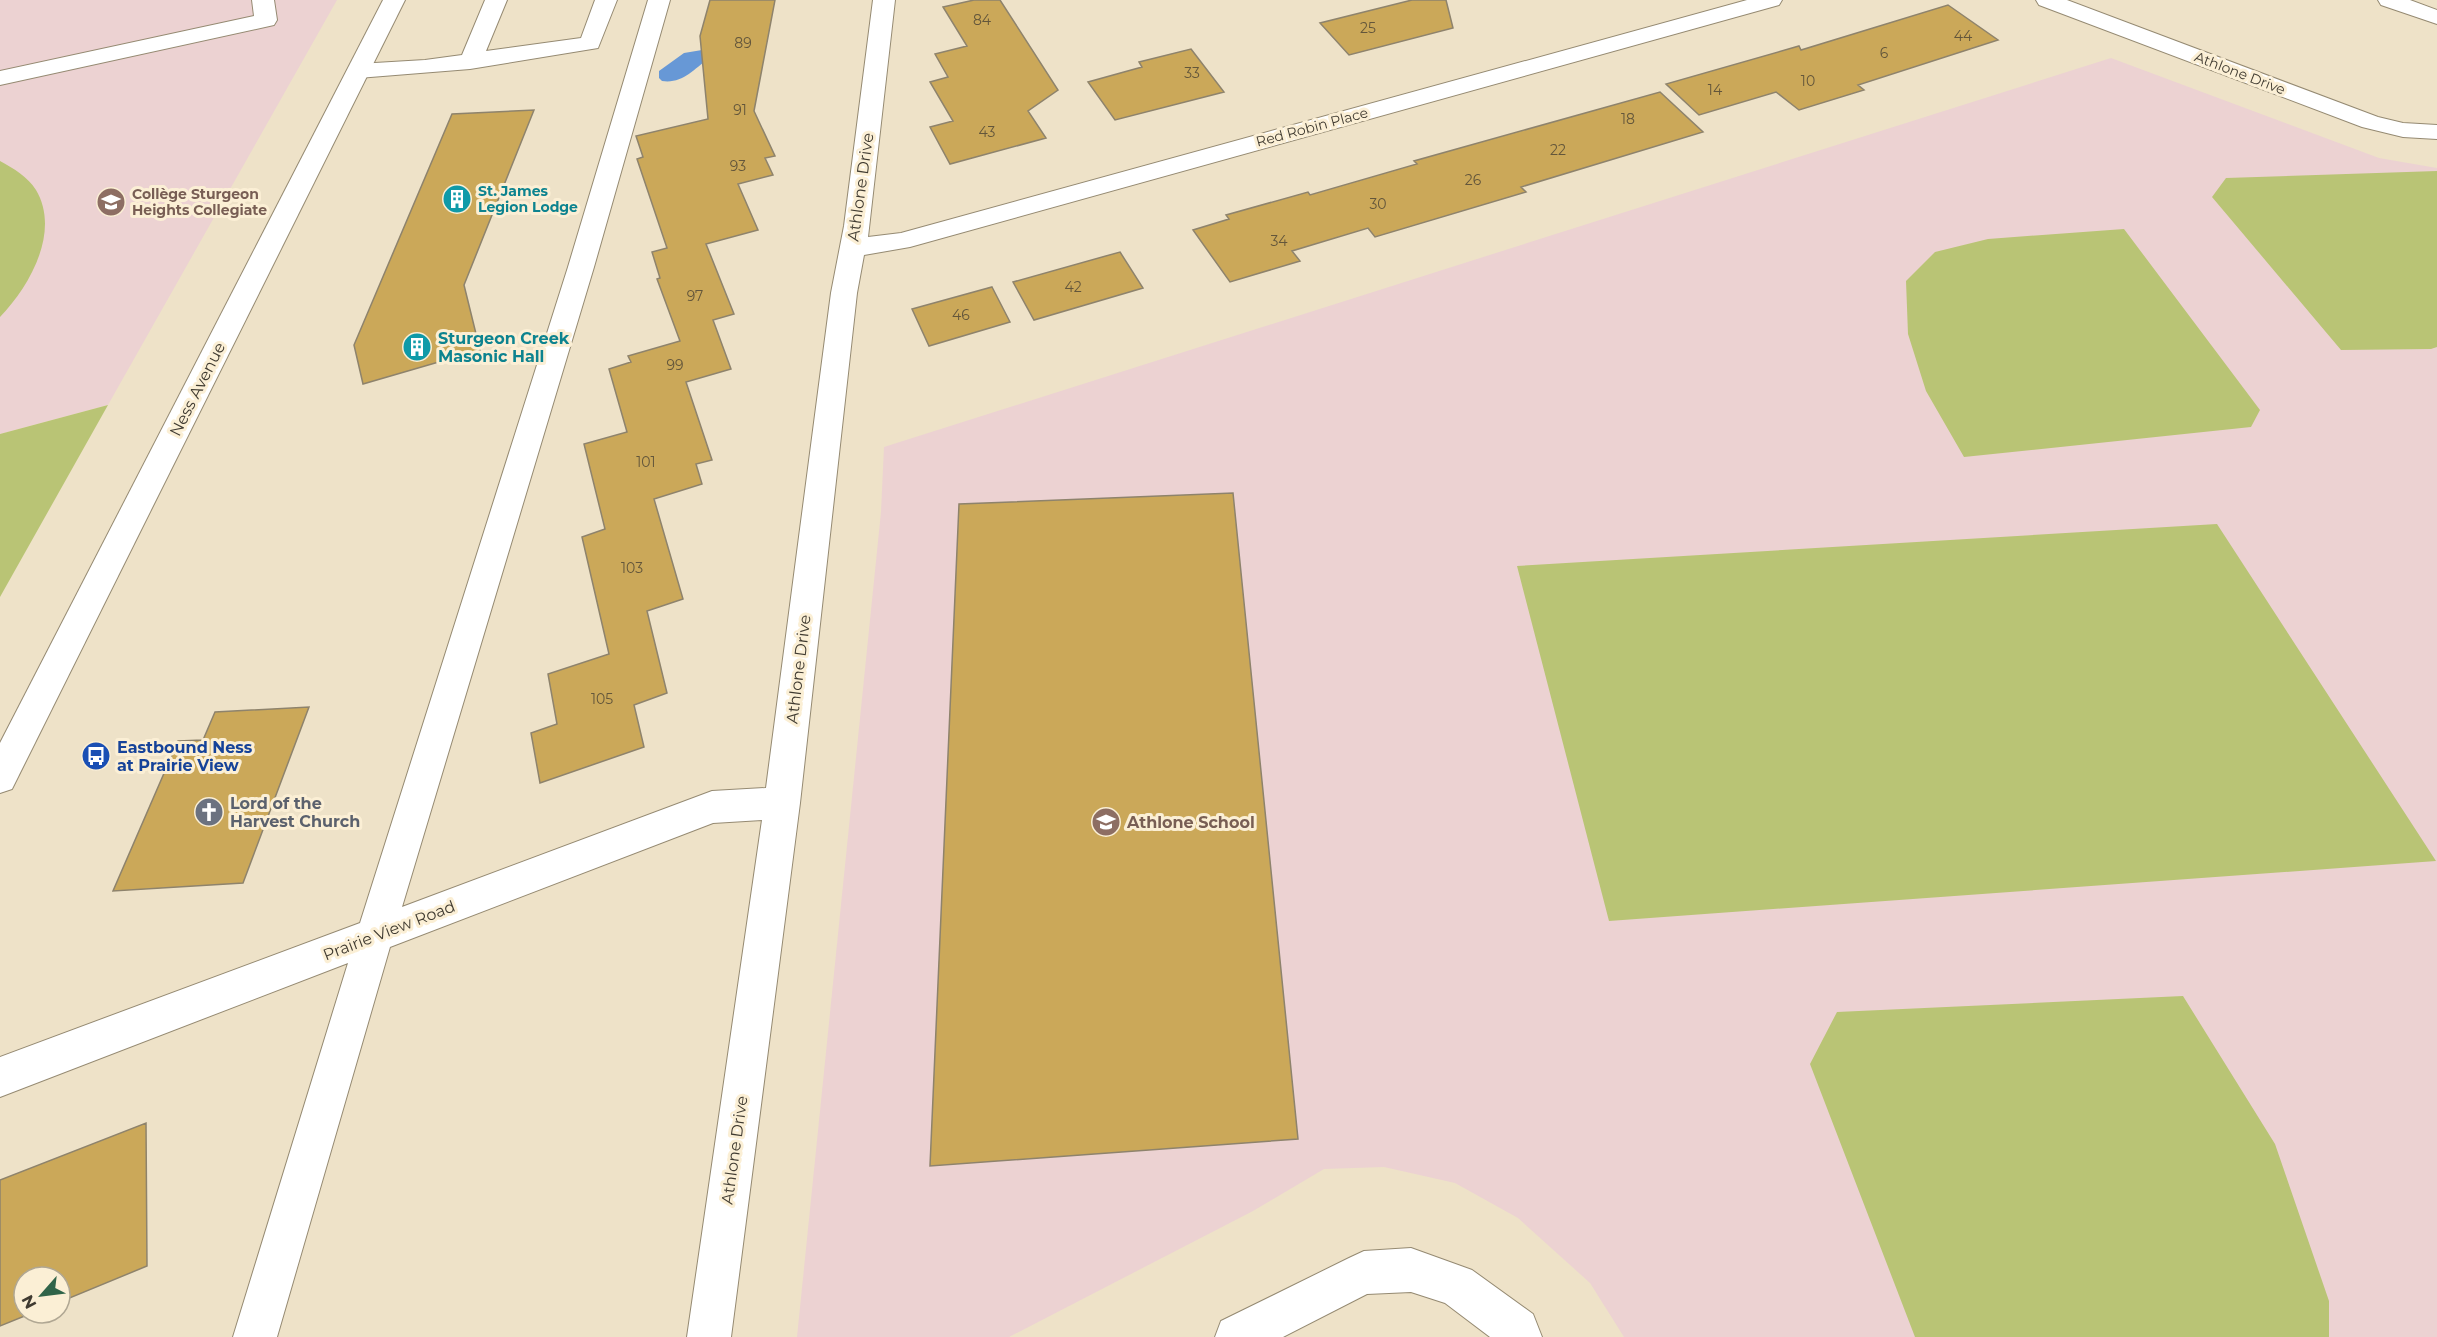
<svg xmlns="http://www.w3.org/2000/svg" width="2437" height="1337" viewBox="0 0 2437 1337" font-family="Montserrat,sans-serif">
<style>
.education{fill:#ecd2d2}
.green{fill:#b9c475}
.water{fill:#6798d6}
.building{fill:#cba859;stroke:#8e836c;stroke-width:1.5}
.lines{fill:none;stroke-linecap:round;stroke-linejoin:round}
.minor-casing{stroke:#958a72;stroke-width:2}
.major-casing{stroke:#958a72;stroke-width:2}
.minor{fill:#fff;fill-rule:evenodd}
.major{fill:#fff;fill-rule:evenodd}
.labels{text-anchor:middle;stroke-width:6;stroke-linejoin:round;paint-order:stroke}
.number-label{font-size:14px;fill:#63563b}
.far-street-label{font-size:14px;fill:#403b31;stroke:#fbefd5}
.far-culture-label{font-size:14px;font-weight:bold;fill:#0d838f;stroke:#fbefd5;text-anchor:start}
.far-education-label{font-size:14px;font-weight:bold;fill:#785e54;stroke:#fbefd5;text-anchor:start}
.street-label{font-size:16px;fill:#403b31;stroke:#fbefd5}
.culture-label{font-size:16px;font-weight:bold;fill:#0d838f;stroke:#fbefd5;text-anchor:start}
.transit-label{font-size:16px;font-weight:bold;fill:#164399;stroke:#fbefd5;text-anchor:start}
.worship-label{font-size:16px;font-weight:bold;fill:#5b616d;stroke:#fbefd5;text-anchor:start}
.education-label{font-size:16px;font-weight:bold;fill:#785e54;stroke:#fbefd5;text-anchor:start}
</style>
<rect width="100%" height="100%" fill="#eee2c8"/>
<!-- education -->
<path class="education" d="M0 0H337L108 405 0 434Z
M2111 58 2379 158 2437 168V1337H1624L1590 1283 1518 1218 1455 1183 1384 1167 1324 1169 1253 1211 1009 1337H797L881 512 884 447Z"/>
<!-- green -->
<path class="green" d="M0 161C13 168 28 177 36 190 61 232 29 287 0 317Z
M2437 171V347L2431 349 2341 350 2212 197 2226 178Z
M2124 229 2260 410 2251 427 1964 457 1926 391 1908 334 1906 281 1935 252 1988 239Z
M108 405 0 597V434Z
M2217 524 2436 861 1609 921 1517 566Z
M2183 996 2275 1144 2329 1301V1337H1915L1810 1064 1837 1012Z"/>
<!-- water -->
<path class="water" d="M702 50 708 59C693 70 682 84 662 81L659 78V71L684 53Z"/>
<!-- building -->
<path class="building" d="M710 0H775L754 111 775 156 765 158 773 175 738 184 758 230 706 244 734 314 713 320 731 369 686 382 712 460 696 464 702 484 654 499 683 599 647 611 667 693 634 705 644 747 540 783 531 733 557 724 548 674 609 654 582 537 605 529 584 444 627 432 609 369 631 362 628 356 680 341 657 279 660 278 652 252 667 248 637 159 643 157 636 136 708 119 700 36Z
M974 0H1000L1058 90 1028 111 1046 138 950 164 930 127 953 121 930 82 948 77 935 54 967 46 943 7Z
M1412 0H1446L1453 28 1349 55 1320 23Z
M1948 5 1998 40 1858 85 1864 90 1799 110 1776 92 1699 115 1666 84 1799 46 1801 50Z
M1191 49 1224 92 1115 120 1088 82 1142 67 1139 62Z
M1660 92 1703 132 1521 187 1526 192 1375 237 1368 228 1292 251 1300 261 1230 282 1193 230 1229 219 1226 215 1308 192 1310 195 1417 164 1414 161Z
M534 110 464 285 480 350 363 384 354 345 452 114Z
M1120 252 1143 288 1034 320 1013 282Z
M992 287 1010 322 929 346 912 309Z
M1233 493 1298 1139 930 1166 959 504Z
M309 707 243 883 113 891 178 741 203 740 215 712Z
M146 1123 147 1266 60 1302V1277H24V1313H32L0 1326V1180Z"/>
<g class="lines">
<!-- minor casing -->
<g class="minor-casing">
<path id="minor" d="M252 0H274L277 20 274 25 0 85V71L254 16Z
M485 0H507L486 51 581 38 595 0H617L598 48 470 69 358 78 350 76 347 71 350 66 358 64 425 60 462 55Z
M648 0H670L594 267 402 907 712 791 766 788 831 293 844 226 873 0H895L868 237 901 233 1747 0H1782L1779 5 910 247 864 255 857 293 800 803 731 1337H687L762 820 713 823 390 947 277 1337H233L348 963 0 1097V1057L360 923 568 267Z
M2036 0H2067L2378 117 2403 123 2437 125V139L2403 137 2362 127 2039 5Z
M2378 0H2410L2437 10V24L2381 5Z
M1411 1248 1472 1270 1533 1314 1542 1337H1490L1445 1303 1411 1292 1367 1294 1283 1337H1215L1221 1321 1349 1258 1364 1251Z"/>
</g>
<!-- major casing -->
<g class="major-casing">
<path id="major" d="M383 0H405L12 789 0 793V743Z"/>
</g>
<!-- minor -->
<use href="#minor" class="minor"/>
<!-- major -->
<use href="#major" class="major"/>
</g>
<!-- icons -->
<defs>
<g id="building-disc" transform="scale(1.5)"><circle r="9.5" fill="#0f9aa8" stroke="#fbefd5"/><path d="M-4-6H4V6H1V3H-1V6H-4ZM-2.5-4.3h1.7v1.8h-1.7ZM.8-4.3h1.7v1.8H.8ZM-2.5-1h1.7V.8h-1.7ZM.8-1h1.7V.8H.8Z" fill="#fff"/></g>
<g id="school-disc" transform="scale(1.5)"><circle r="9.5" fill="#8d6e63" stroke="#fbefd5"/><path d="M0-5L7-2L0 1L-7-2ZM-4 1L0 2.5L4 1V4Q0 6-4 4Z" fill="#fff"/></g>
<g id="bus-disc" transform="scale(1.5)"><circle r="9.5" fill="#1a4fb4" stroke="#fbefd5"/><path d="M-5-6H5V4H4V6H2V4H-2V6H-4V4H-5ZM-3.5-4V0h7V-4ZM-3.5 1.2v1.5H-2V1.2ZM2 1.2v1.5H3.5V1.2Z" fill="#fff"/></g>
<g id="church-disc" transform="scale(1.5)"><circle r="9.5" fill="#6b7280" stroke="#fbefd5"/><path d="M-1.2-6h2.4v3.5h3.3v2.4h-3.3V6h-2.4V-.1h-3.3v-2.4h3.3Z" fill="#fff"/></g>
</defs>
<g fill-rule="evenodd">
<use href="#building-disc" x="457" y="199"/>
<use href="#school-disc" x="111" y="202"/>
<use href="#building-disc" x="417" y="347"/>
<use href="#bus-disc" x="96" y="756"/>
<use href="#church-disc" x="209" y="812"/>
<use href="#school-disc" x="1106" y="822"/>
</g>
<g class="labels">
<!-- number labels -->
<g class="number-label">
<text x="982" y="25">84</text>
<text x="1368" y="33">25</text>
<text x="1963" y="41">44</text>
<text x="743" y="48">89</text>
<text x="1884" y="58">6</text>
<text x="1192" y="78">33</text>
<text x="1808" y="86">10</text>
<text x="1715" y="95">14</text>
<text x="740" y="115">91</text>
<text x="1628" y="124">18</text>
<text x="987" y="137">43</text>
<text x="1558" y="155">22</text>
<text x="738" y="171">93</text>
<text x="1473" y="185">26</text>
<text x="1378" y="209">30</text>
<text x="1279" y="246">34</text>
<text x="1073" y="292">42</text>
<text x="695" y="301">97</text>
<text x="961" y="320">46</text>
<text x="675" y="370">99</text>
<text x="646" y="467">101</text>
<text x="632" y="573">103</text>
<text x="602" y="704">105</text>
</g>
<!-- far-street labels -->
<g class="far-street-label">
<text transform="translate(2240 73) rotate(21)" y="5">Athlone Drive</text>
<text transform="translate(1312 127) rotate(-15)" y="5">Red Robin Place</text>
</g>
<!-- far-culture labels -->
<g class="far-culture-label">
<text x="478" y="196">St. James<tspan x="478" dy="16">Legion Lodge</tspan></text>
</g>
<!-- far-education labels -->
<g class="far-education-label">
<text x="132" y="199">Collège Sturgeon<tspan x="132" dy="16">Heights Collegiate</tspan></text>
</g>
<!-- street labels -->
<g class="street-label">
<text transform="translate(860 187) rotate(-82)" y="6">Athlone Drive</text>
<text transform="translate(197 389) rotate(-63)" y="6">Ness Avenue</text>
<text transform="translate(798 669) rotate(-83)" y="6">Athlone Drive</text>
<text transform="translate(389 930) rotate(-21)" y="6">Prairie View Road</text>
<text transform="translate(734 1150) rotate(-82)" y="6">Athlone Drive</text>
</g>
<!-- culture labels -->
<g class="culture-label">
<text x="438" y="344">Sturgeon Creek<tspan x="438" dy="18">Masonic Hall</tspan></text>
</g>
<!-- transit labels -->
<g class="transit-label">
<text x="117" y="753">Eastbound Ness<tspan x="117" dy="18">at Prairie View</tspan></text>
</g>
<!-- worship labels -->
<g class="worship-label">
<text x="230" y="809">Lord of the<tspan x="230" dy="18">Harvest Church</tspan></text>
</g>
<!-- education labels -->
<g class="education-label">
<text x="1127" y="828">Athlone School</text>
</g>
</g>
<!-- north arrow -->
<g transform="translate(42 1295) rotate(242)"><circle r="28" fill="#fbefd5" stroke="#b0a793" stroke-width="1.5"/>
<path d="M0-4.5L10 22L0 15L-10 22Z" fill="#306449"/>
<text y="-9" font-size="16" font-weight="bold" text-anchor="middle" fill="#403b31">N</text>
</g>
</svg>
